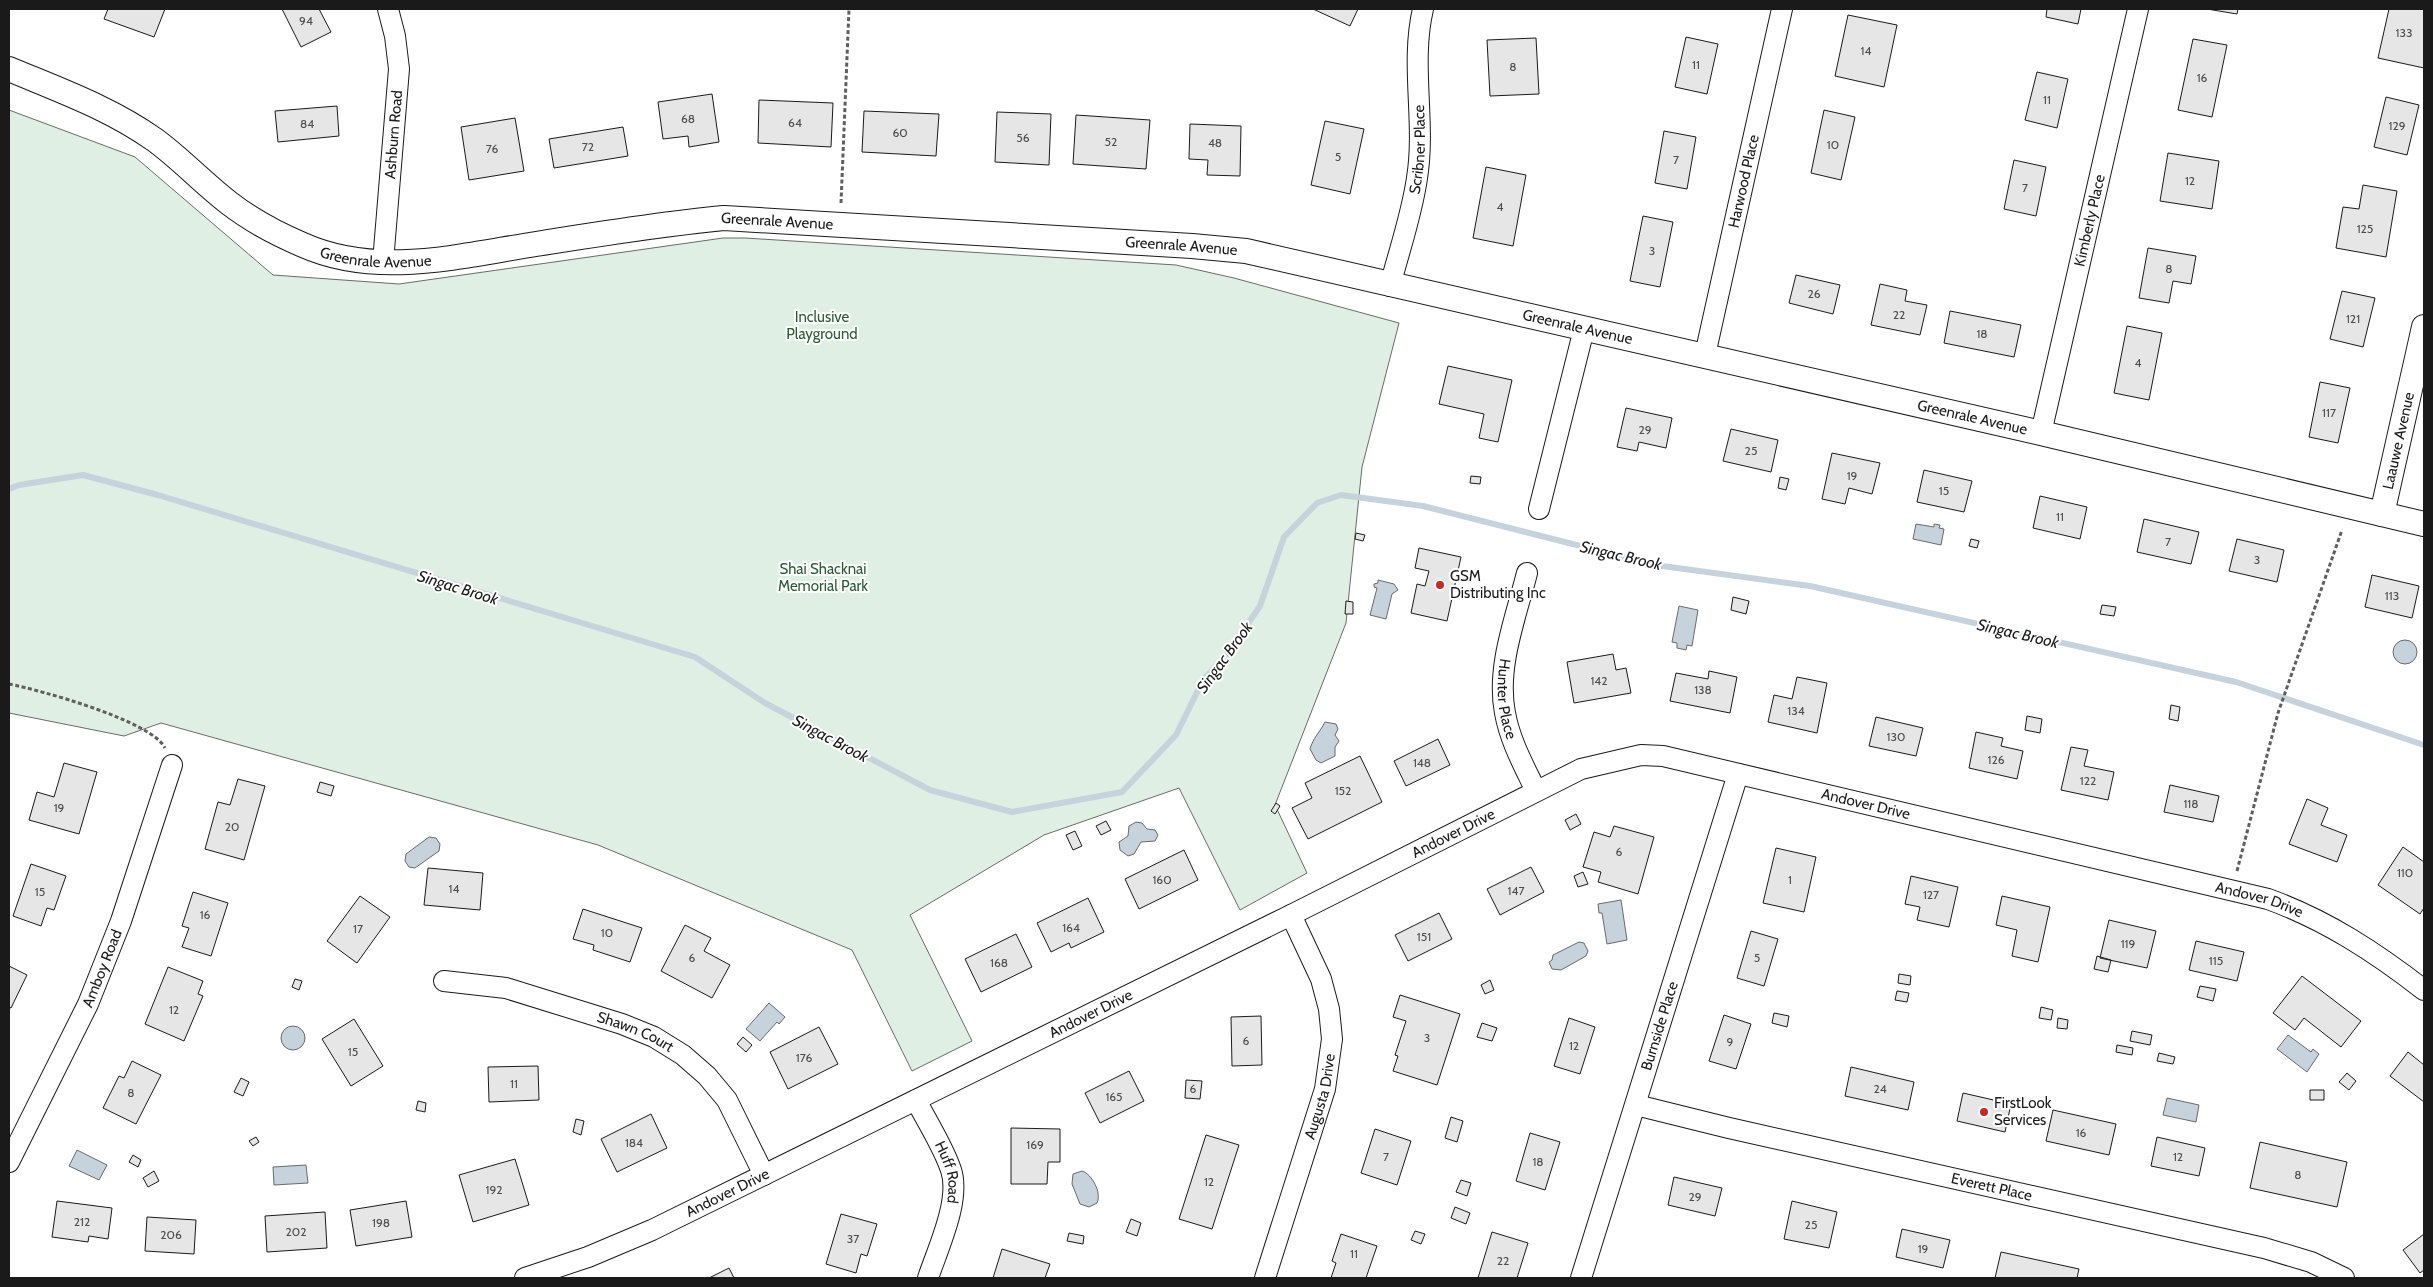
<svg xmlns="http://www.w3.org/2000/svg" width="2433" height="1287" viewBox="0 0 2433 1287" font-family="Cabin,sans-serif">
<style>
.green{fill:#e0efe3;stroke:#6a6a6a}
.water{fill:#c6d2dc;stroke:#6a6a6a}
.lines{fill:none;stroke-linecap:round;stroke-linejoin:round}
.stream{stroke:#c6d2dc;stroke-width:6}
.building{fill:#e6e6e6;stroke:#1a1a1a}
.minor-casing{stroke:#1a1a1a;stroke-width:22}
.tertiary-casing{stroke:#1a1a1a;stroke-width:26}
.path{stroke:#5f5f5f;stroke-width:3;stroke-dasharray:4 2.5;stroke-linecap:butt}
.minor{stroke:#fff;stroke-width:20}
.tertiary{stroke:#fff;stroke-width:24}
.poi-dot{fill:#c62828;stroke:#fff;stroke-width:2}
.labels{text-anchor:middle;stroke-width:4;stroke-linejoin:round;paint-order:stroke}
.number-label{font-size:12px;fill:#4d4d4d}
.street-label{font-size:15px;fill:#1a1a1a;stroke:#fff}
.park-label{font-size:15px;fill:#2b5a34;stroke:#fff}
.poi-label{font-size:15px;fill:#1a1a1a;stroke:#fff;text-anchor:start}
.water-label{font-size:16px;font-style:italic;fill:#1a1a1a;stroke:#fff}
</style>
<rect width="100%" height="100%" fill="#fff"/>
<!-- green -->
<path class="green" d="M9 110 135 157 273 275 399 284 723 238H745L1176 265 1234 278 1399 323 1362 467 1346 623 1275 805 1307 873 1240 910 1179 788 1044 835 910 915 972 1041 912 1071 852 950 598 845 161 723 124 736 9 713Z"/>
<!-- water -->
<path class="water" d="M1916 524 1934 527V524L1940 525 1939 528 1944 529 1941 545 1913 539Z
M1378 580 1394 584 1398 590 1392 594 1386 619 1370 615 1377 588 1374 587V584L1378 583Z
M1679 606 1698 610 1692 646 1687 645 1686 650 1677 648V643L1672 642Z
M2393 652a12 12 0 1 1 24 0a12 12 0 1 1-24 0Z
M1325 722 1336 724 1338 729 1335 735 1339 741 1335 747V756L1321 763 1316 760 1310 749C1313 738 1320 732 1325 722Z
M1136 822 1142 823 1147 829 1155 830 1158 835 1155 841 1141 842 1134 854 1128 856 1120 850 1119 842 1128 836 1129 826Z
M429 837 436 838 440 844 439 851 415 868 409 867 405 861 406 854Z
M1621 900 1627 940 1607 944 1602 913H1599L1598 904Z
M1579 942 1584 943 1588 951 1586 956 1561 970 1552 969 1549 962 1552 960 1553 955Z
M769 1003 785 1017 779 1024 777 1022 760 1041 746 1029Z
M281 1038a12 12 0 1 1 24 0a12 12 0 1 1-24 0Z
M2288 1035 2311 1052 2313 1049 2319 1054 2307 1072 2277 1049Z
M2167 1098 2199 1105 2196 1122 2163 1115Z
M77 1150 107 1165 99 1180 69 1166Z
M306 1165 308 1183 274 1185 273 1167Z
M1082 1171C1092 1174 1102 1193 1097 1203L1089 1207 1080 1204 1072 1184 1073 1174Z"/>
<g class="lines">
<!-- stream -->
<path class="stream" d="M9 489 19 485 83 475 158 495 695 657 765 703 930 790 1012 812 1122 792 1176 735 1203 680 1227 654 1260 606 1284 537 1317 503 1341 495 1423 506 1655 565 1810 586 2236 682 2424 745"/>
</g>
<!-- building -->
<path class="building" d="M108 9H165L154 37 104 19Z
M282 9H319L331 32 301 47Z
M1313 9H1358L1350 26Z
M2047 9H2081L2078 24 2046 17Z
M2207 9H2238L2237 14Z
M2389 9H2424V68L2378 58Z
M1848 15 1897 25 1884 87 1835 76Z
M1686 37 1718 44 1707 94 1675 87Z
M1536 38 1539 94 1490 96 1487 40Z
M2193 39 2227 45 2212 117 2178 110Z
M2037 72 2068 79 2057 128 2025 120Z
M712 94 719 142 689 147 688 136 663 139 658 102Z
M2386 97 2419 105 2407 155 2374 147Z
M759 100 833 103 831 147 758 143Z
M337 106 339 136 278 142 275 111Z
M1824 110 1855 117 1841 180 1811 173Z
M864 111 939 114 936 156 862 152Z
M997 112 1051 114 1049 165 995 162Z
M1076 115 1150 120 1146 169 1073 164Z
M515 118 524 171 469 180 461 127Z
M1325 121 1364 129 1350 194 1311 185Z
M1190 124 1241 126 1240 176 1207 175 1208 160 1189 159Z
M623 127 628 156 554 168 549 139Z
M1664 131 1696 137 1687 189 1655 183Z
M2168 153 2219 161 2212 209 2160 201Z
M2014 160 2046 167 2036 216 2004 209Z
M1486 167 1526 175 1513 246 1473 238Z
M2363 185 2397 191 2386 257 2336 248 2343 207 2359 209Z
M1643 216 1673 222 1660 287 1630 281Z
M2148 248 2196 256 2191 284 2173 281 2169 303 2139 298Z
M1796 275 1840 285 1833 314 1789 303Z
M1880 284 1907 290 1905 301 1927 305 1920 335 1871 325Z
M2342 291 2375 298 2363 347 2330 339Z
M1950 311 2021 325 2014 357 1944 343Z
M2127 326 2162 333 2149 400 2114 393Z
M1448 366 1512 380 1498 442 1479 438 1484 414 1439 404Z
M2320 382 2350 388 2338 443 2309 437Z
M1626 408 1672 418 1666 448 1639 442 1637 451 1617 447Z
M1731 429 1778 440 1771 472 1723 461Z
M1832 453 1880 463 1872 494 1849 488 1845 504 1822 499Z
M1924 470 1972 481 1964 512 1917 502Z
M1471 476 1481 477 1480 484 1470 483Z
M1780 477 1789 479 1786 490 1778 488Z
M2040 496 2087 507 2080 539 2033 528Z
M2144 519 2199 532 2191 564 2137 552Z
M1356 533 1365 535 1363 541 1355 539Z
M1971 539 1979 541 1977 548 1969 546Z
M2237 539 2284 550 2277 582 2229 571Z
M1419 548 1461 557 1447 621 1411 613 1417 584 1425 586 1429 571 1415 568Z
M2372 575 2419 586 2412 618 2365 607Z
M1733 597 1749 601 1746 614 1731 610Z
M1346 601 1353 602V614H1345Z
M2102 605 2116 607 2114 616 2100 614Z
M1613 654 1616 670 1626 668 1631 693 1574 703 1567 662Z
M1709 671 1737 677 1730 713 1670 701 1676 673 1708 679Z
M1797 677 1827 683 1817 733 1768 722 1774 695 1792 699Z
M2171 705 2180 707 2178 721 2169 719Z
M2027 716 2042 719 2040 733 2025 730Z
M1876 717 1923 728 1916 756 1869 746Z
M1976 732 2003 738 2001 746 2023 751 2017 779 1969 768Z
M1438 739 1450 765 1406 786 1394 761Z
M2071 747 2088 750 2084 766 2114 772 2108 800 2061 790Z
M1360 756 1382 802 1308 839 1292 808 1312 798 1305 783Z
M64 763 97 772 79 834 29 820 37 792 54 797Z
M238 779 265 786 244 860 205 849 218 802 230 805Z
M320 782 334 786 331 796 317 792Z
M2170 785 2219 796 2213 822 2164 812Z
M2307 799 2328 808 2321 825 2347 835 2337 862 2289 844Z
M1276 803 1280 806 1275 814 1271 811Z
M1576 814 1581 824 1570 830 1565 820Z
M1106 821 1111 830 1101 835 1096 826Z
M1614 826 1654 837 1638 894 1598 882 1601 872 1583 867 1594 832 1610 837Z
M1075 831 1082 846 1073 850 1066 835Z
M2403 847 2424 862V908L2420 914 2378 885Z
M1776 848 1816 857 1804 912 1763 903Z
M1184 850 1198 880 1139 909 1125 879Z
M31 864 66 876 54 910 47 908 41 926 13 916Z
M1531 867 1544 892 1500 915 1487 889Z
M428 868 483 873 480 910 424 905Z
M1583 872 1588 884 1578 887 1574 876Z
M1911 876 1958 887 1949 927 1917 920 1920 907 1905 904Z
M193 892 228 903 211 956 182 947 189 928 182 926Z
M360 896 390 917 357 963 327 941Z
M2002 896 2050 907 2038 962 2012 956 2017 930 1996 925Z
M1088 898 1104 932 1071 948 1069 943 1051 952 1037 923Z
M583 909 642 928 630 962 593 950 594 945 573 939Z
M1439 913 1452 939 1408 961 1395 935Z
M2109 920 2156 931 2147 968 2100 958Z
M685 925 711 938 704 951 730 965 712 998 661 971Z
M1751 931 1778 939 1764 986 1737 978Z
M1016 934 1032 967 981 992 965 959Z
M2196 941 2244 952 2237 981 2189 970Z
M2097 956 2111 960 2108 972 2094 969Z
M9 966 27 975 11 1008 9 1007Z
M168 967 203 981 198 994 203 996 184 1041 145 1024Z
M1899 974 1911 976 1910 985 1898 983Z
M2302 976 2361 1021 2341 1047 2304 1018 2295 1030 2273 1013Z
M295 979 302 981 299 990 292 987Z
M1490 980 1494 990 1485 994 1481 985Z
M2200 986 2216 989 2213 1001 2197 997Z
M1897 991 1909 993 1907 1002 1895 1000Z
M1400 995 1460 1014 1437 1085 1393 1071 1398 1056 1395 1055 1406 1021 1393 1017Z
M2041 1007 2053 1010 2051 1020 2039 1018Z
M1774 1013 1789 1016 1787 1027 1772 1023Z
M1724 1015 1751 1024 1736 1069 1709 1061Z
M1261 1016 1262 1065 1232 1066 1231 1017Z
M1569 1018 1595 1027 1580 1074 1554 1066Z
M2058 1018 2068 1020 2067 1029 2057 1028Z
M354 1019 383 1066 351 1086 322 1039Z
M1482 1023 1497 1028 1492 1041 1477 1037Z
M819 1027 838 1064 788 1089 770 1052Z
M2132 1031 2152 1035 2150 1045 2130 1041Z
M743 1037 752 1045 746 1052 737 1044Z
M2117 1045 2133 1048 2132 1055 2116 1052Z
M2408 1052 2424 1065V1102L2390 1076Z
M2159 1053 2175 1057 2173 1064 2157 1061Z
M132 1061 161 1075 136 1124 103 1108 119 1076 124 1078Z
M538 1066 539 1100 489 1102 488 1067Z
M1851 1067 1914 1082 1908 1110 1845 1096Z
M1129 1071 1144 1101 1100 1123 1085 1093Z
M2347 1073 2356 1081 2349 1090 2339 1082Z
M241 1078 249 1082 243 1096 234 1092Z
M1186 1080 1202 1081 1200 1099 1185 1098Z
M2310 1090H2324V1100H2310Z
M1963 1093 2011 1104 2005 1132 1957 1121Z
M418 1101 426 1103 425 1112 416 1110Z
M2053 1110 2116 1124 2109 1155 2046 1141Z
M651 1114 667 1148 617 1172 601 1139Z
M1451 1117 1463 1121 1457 1142 1445 1138Z
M576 1119 584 1121 581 1135 573 1132Z
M1011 1128 1060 1129V1162H1048L1047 1184H1011Z
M1375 1129 1411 1141 1397 1185 1361 1173Z
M1530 1133 1560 1142 1545 1190 1516 1181Z
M1206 1135 1239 1145 1212 1229 1179 1219Z
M256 1137 259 1142 253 1146 249 1141Z
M2157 1137 2205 1148 2199 1176 2151 1166Z
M2260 1142 2347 1162 2337 1207 2250 1188Z
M133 1155 141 1160 138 1167 129 1162Z
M515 1159 529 1205 473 1222 459 1175Z
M154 1171 159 1181 148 1187 143 1178Z
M1674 1177 1722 1188 1715 1216 1668 1205Z
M1461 1180 1471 1183 1467 1196 1456 1192Z
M57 1201 112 1208 108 1239 89 1236 88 1242 52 1237Z
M406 1201 412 1237 356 1246 350 1210Z
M1792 1201 1837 1212 1829 1248 1784 1239Z
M1455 1207 1470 1213 1466 1224 1451 1218Z
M325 1212 327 1248 267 1252 265 1216Z
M841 1214 877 1224 867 1256 861 1254 856 1273 826 1264Z
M147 1217 196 1220 194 1254 145 1251Z
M1131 1219 1141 1223 1137 1236 1126 1232Z
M1902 1229 1950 1240 1943 1268 1896 1257Z
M1415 1231 1425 1234 1421 1244 1411 1240Z
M1492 1232 1528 1243 1517 1278H1478Z
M1069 1233 1084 1236 1083 1244 1067 1241Z
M1341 1234 1377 1246 1366 1278H1331L1336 1263 1332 1261Z
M2424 1234V1270L2420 1273 2403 1250Z
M1002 1249 1050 1264 1045 1278H993Z
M2001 1252 2079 1269 2077 1278H1995Z
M729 1268 734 1278H709Z"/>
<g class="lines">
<!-- minor casing -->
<g class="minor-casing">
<g id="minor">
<path id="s1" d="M383 262 399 69 395 36 388 9"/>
<path id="s2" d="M1390 286C1399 251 1412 214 1417 178 1426 122 1410 64 1423 9"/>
<path id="s3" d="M1705 355 1782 9"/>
<path id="s4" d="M2041 433 2138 9"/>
<path d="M1539 509 1584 329"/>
<path id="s5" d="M1527 573C1516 617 1496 667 1505 713 1510 741 1524 766 1536 791"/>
<path id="s6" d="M444 981 506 988 622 1024 654 1037 683 1055 707 1076 727 1100 764 1175"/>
<path id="s7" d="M916 1100C927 1122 943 1146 951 1170 961 1200 938 1248 928 1278"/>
<path id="s8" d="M1636 1105 1729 1128 2264 1248 2311 1262 2344 1278"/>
<path id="s9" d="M9 1162 88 1004 121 921 172 765"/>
<path id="s10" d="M525 1278 588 1257 652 1230 1291 915 1581 769 1641 755 1663 756 2268 899C2326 920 2375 952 2424 990"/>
<path id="s11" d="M1265 1278 1325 1089 1332 1039 1329 1009 1321 979 1291 915"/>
<path id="s12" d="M1581 1278 1738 774"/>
</g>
</g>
<!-- tertiary casing -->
<g class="tertiary-casing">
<g id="tertiary">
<path id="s13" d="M9 69C59 90 110 108 155 140 181 159 203 183 229 203 251 220 277 234 303 245 377 278 459 256 536 244 598 234 661 224 724 218L1192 246 1246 251 2041 433 2424 524"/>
<path id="s14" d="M2382 514 2424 327"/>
</g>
</g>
<!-- path -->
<path class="path" d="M841 203 849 9
M9 684C40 690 152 721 165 748
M2237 871 2278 713 2342 530"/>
<!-- minor -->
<use href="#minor" class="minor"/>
<!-- tertiary -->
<use href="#tertiary" class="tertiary"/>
</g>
<!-- markers -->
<g class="poi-dot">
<circle cx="1440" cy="585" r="5"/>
<circle cx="1984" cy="1112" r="5"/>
</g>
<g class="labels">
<!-- number labels -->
<g class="number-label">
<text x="306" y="25">94</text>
<text x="2404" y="37">133</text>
<text x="1866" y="55">14</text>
<text x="1696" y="69">11</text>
<text x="1513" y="71">8</text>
<text x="2202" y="82">16</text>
<text x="2047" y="104">11</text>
<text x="688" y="123">68</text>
<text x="795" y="127">64</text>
<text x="307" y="128">84</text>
<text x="2397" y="130">129</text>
<text x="900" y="137">60</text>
<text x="1023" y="142">56</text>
<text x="1111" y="146">52</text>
<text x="1215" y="147">48</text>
<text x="1833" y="149">10</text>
<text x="588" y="151">72</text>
<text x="492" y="153">76</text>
<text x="1338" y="161">5</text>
<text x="1676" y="164">7</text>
<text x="2190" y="185">12</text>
<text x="2025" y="192">7</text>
<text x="1500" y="211">4</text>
<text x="2365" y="233">125</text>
<text x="1652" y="255">3</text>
<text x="2169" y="273">8</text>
<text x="1814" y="298">26</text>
<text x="1899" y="319">22</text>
<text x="2353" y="323">121</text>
<text x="1982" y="338">18</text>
<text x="2138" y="367">4</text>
<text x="2329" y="417">117</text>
<text x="1645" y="434">29</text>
<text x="1751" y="455">25</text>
<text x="1852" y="480">19</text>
<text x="1944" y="495">15</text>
<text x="2060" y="521">11</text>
<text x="2168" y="546">7</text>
<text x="2257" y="564">3</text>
<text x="2392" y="600">113</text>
<text x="1599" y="685">142</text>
<text x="1703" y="694">138</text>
<text x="1796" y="715">134</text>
<text x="1896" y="741">130</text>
<text x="1996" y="764">126</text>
<text x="1422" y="767">148</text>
<text x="2088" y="785">122</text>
<text x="1343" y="795">152</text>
<text x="2191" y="808">118</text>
<text x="59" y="812">19</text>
<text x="232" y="831">20</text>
<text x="1619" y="856">6</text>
<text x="2405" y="877">110</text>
<text x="1162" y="884">160</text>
<text x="1790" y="884">1</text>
<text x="454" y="893">14</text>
<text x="1516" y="895">147</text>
<text x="40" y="896">15</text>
<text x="1931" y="899">127</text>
<text x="205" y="919">16</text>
<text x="1071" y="932">164</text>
<text x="358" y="933">17</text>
<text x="607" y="937">10</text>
<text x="1424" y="941">151</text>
<text x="2128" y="948">119</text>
<text x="692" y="962">6</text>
<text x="1757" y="962">5</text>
<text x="2216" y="965">115</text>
<text x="999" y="967">168</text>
<text x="174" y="1014">12</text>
<text x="1427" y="1042">3</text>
<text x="1246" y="1045">6</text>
<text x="1730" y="1046">9</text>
<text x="1574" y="1050">12</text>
<text x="353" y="1056">15</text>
<text x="804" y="1062">176</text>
<text x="514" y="1088">11</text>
<text x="1193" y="1093">6</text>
<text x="1880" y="1093">24</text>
<text x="131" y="1097">8</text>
<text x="1114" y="1101">165</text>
<text x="2081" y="1137">16</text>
<text x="634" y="1147">184</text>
<text x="1035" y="1149">169</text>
<text x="1386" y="1161">7</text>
<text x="2178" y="1161">12</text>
<text x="1538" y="1166">18</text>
<text x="2298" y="1179">8</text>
<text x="1209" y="1186">12</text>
<text x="494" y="1194">192</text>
<text x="1695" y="1201">29</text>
<text x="82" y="1226">212</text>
<text x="381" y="1227">198</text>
<text x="1811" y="1229">25</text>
<text x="296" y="1236">202</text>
<text x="171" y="1239">206</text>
<text x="853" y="1243">37</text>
<text x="1923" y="1253">19</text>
<text x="1354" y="1258">11</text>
<text x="1503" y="1265">22</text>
</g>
<!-- street labels -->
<g class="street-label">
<text dy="5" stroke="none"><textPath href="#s1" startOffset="128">Ashburn Road</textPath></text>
<text dy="5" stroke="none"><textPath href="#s2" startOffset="140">Scribner Place</textPath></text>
<text dy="5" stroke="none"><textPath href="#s3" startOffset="178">Harwood Place</textPath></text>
<text dy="5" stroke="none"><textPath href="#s13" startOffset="825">Greenrale Avenue</textPath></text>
<text dy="5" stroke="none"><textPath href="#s4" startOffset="218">Kimberly Place</textPath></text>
<text dy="5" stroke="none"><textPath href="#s13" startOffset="1230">Greenrale Avenue</textPath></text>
<text dy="5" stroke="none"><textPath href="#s13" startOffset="420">Greenrale Avenue</textPath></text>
<text dy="5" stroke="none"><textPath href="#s13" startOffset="1635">Greenrale Avenue</textPath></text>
<text dy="5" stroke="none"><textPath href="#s13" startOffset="2040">Greenrale Avenue</textPath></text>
<text dy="5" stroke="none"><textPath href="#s14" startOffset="75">Laauwe Avenue</textPath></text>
<text dy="5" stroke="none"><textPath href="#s5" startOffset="129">Hunter Place</textPath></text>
<text dy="5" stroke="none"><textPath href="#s10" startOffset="1465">Andover Drive</textPath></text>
<text dy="5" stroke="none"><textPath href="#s10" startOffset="1030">Andover Drive</textPath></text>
<text dy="5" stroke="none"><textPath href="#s10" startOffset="1870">Andover Drive</textPath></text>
<text dy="5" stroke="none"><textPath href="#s9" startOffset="215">Amboy Road</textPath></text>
<text dy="5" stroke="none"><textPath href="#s10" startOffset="625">Andover Drive</textPath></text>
<text dy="5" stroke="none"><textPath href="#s12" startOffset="264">Burnside Place</textPath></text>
<text dy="5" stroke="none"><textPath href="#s6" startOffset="199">Shawn Court</textPath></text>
<text dy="5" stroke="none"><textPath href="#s11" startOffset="190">Augusta Drive</textPath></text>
<text dy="5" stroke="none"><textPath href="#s7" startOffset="80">Huff Road</textPath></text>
<text dy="5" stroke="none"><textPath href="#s8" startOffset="365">Everett Place</textPath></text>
<text dy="5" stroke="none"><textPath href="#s10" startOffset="220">Andover Drive</textPath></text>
</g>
<!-- park labels -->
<g class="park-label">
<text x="822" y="322">Inclusive<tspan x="822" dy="17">Playground</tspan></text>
<text x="823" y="574">Shai Shacknai<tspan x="823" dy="17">Memorial Park</tspan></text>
</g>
<!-- poi labels -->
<g class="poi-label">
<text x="1450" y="581">GSM<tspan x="1450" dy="17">Distributing Inc</tspan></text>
<text x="1994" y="1108">FirstLook<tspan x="1994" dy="17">Services</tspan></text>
</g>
<!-- water labels -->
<g class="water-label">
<text transform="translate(1621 555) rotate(13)" y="6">Singac Brook</text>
<text transform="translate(458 587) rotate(17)" y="6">Singac Brook</text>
<text transform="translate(2018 633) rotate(13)" y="6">Singac Brook</text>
<text transform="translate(1224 657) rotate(-54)" y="6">Singac Brook</text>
<text transform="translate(831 738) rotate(28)" y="6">Singac Brook</text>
</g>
</g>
<!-- border -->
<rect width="2433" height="1287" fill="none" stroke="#1a1a1a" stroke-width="20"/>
</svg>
